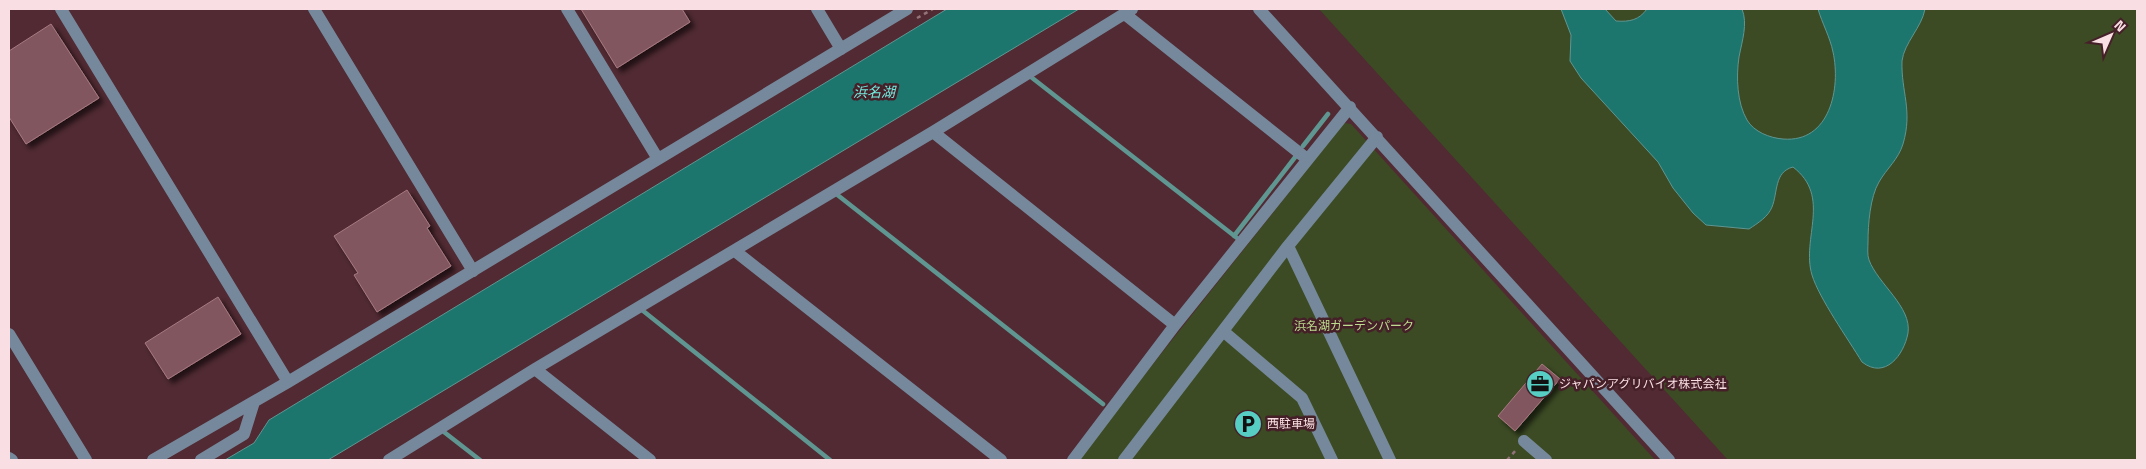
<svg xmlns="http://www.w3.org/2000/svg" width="2146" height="469" viewBox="0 0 2146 469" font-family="'Titillium Web','Noto Sans JP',sans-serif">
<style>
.green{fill:#3c4b24}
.water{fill:#1d766e;stroke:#5f9691}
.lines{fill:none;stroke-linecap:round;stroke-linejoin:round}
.stream{stroke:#5f9691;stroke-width:4.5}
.building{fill:#81565e;stroke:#a87a82;filter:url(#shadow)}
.path{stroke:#947279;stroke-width:2.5;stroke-dasharray:4 4;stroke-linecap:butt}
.minor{stroke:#76899c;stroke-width:12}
.labels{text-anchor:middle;stroke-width:5;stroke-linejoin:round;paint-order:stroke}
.park-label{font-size:12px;fill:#bcdd8d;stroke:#462029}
.poi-label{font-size:12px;fill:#f9dfe3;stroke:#462029;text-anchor:start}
.water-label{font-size:14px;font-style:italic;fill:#72ebdf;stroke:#462029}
</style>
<defs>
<filter id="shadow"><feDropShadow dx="4.5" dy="4.5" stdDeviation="2.5" flood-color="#0009"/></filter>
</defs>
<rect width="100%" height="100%" fill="#512a33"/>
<!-- green -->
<path class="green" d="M1319 9H2137V460H1728Z
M1344 123 1351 124 1655 460H1077Z"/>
<!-- water -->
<path class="water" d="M947 9H1079L328 460H225L254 443 269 420Z
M1561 9H1605L1616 21C1630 22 1639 20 1647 9H1742C1748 24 1742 41 1739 57 1736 77 1737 103 1747 120 1754 132 1770 138 1783 139 1830 143 1841 88 1833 52 1830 37 1822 23 1818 9H1925C1922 27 1904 43 1902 61 1901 92 1913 110 1903 144 1898 160 1887 168 1879 182 1870 197 1868 225 1868 242 1868 247 1867 255 1869 260 1878 284 1912 307 1908 333 1904 355 1885 380 1862 362 1848 339 1819 298 1812 275 1801 238 1832 197 1793 167 1774 172 1778 192 1772 207 1768 217 1758 223 1749 229L1706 225 1693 213 1673 188 1658 162 1581 78 1570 61 1571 35Z"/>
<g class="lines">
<!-- stream -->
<path class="stream" d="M1031 77 1237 238
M1303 146 1328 114
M835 193 1103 404
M1234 236 1296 156
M642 310 830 460
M444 432 480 460"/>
</g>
<!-- building -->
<path class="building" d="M581 9H682L690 22 617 68Z
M51 24 99 98 26 144 9 117V51Z
M407 190 430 226 427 228 451 266 377 312 354 275 358 273 334 236Z
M218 297 241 334 168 379 145 343Z
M1542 364 1560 379 1515 431 1498 416Z"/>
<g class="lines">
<!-- path -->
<path class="path" d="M917 18 933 9
M1507 460 1516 450"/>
<!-- minor -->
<path class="minor" d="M61 9 288 382
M314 9 473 271
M567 9 658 159
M817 9 841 49
M1259 9 1669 460
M1126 15 1307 159
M933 132 1175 325
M1288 246 1390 460
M735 251 1001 460
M1223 331 1302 398 1332 460
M9 334 86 460
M535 369 650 460
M1524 441 1546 460
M9 458 12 460
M153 460 288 382 907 9
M201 460 244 434 254 402
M389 460 535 369 933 132 1132 9
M1073 460 1175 325 1350 107
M1124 460 1288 246 1377 137"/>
</g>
<!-- icons -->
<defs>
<g id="office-disc" transform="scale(1.4375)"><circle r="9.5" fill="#56cec3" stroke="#462029"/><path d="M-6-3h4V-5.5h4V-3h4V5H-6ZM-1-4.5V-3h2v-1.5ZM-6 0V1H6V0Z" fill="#111"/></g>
<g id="parking-disc" transform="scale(1.4375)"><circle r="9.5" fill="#56cec3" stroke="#462029"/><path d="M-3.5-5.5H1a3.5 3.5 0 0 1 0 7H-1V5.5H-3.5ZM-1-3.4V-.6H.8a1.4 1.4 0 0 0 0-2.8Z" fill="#111"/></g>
</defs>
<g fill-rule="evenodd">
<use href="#office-disc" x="1540" y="384"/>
<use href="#parking-disc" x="1248" y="424"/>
</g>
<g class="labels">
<!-- park labels -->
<g class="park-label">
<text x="1354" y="330">浜名湖ガーデンパーク</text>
</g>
<!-- poi labels -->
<g class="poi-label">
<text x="1559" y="388">ジャパンアグリバイオ株式会社</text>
<text x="1267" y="428">西駐車場</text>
</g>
<!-- water labels -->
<g class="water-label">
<text x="874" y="97">浜名湖</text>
</g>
</g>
<!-- border -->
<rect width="2146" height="469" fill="none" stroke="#f9dfe3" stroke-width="20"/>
<!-- north arrow -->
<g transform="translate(2111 35) rotate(45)" stroke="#462029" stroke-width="4" paint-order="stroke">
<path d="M0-4L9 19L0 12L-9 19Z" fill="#f9dfe3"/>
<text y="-8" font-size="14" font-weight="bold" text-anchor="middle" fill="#f9dfe3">N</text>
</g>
</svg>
